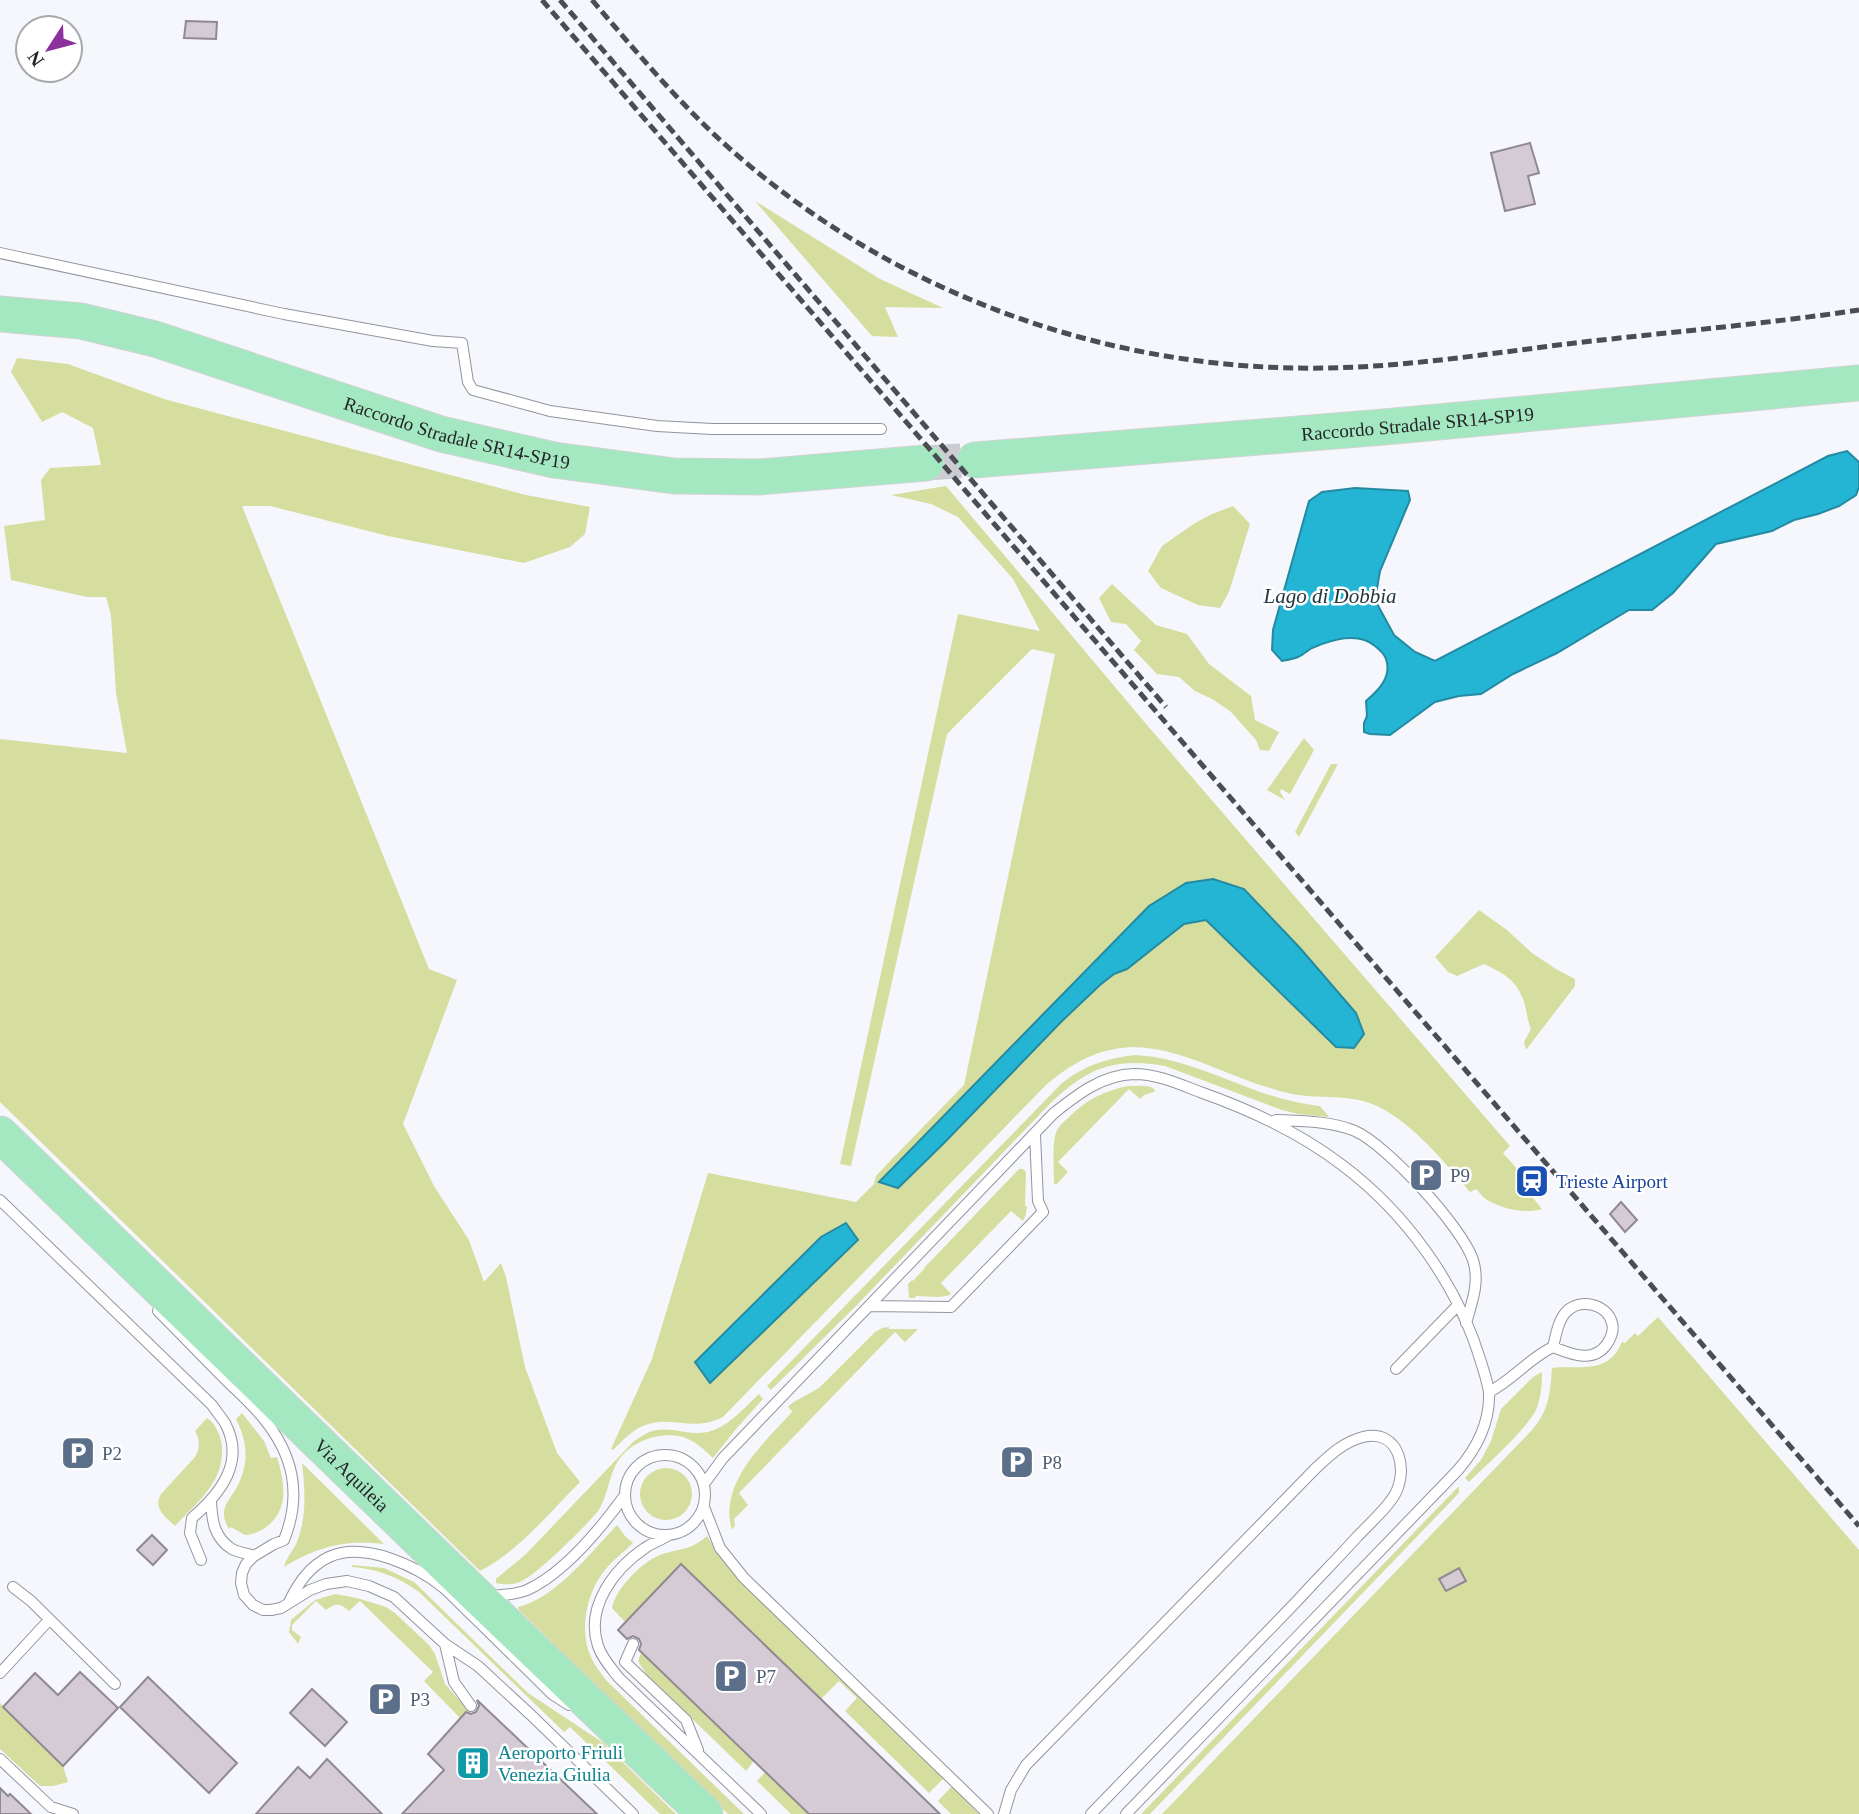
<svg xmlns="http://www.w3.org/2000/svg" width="1859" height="1814" viewBox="0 0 1859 1814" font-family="Georgia,serif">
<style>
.green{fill:#d6de9f;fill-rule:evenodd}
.water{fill:#24b5d4;stroke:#248aa1;stroke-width:2}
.building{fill:#d4cbd4;stroke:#918991;stroke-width:2}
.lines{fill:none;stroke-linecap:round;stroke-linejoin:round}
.primary-tunnel{stroke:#cbcdd3;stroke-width:35;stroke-dasharray:35 18;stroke-linecap:butt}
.lane-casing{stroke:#92959f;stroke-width:12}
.primary-casing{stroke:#d3d3d4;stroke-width:37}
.lane{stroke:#fff;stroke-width:10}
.primary{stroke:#a4e8c1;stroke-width:35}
.rail{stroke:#4c4d52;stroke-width:5;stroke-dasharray:10 5;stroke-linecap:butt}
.labels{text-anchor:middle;stroke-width:5;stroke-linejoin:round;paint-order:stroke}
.street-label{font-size:19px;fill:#242529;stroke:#fff}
.service-label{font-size:19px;fill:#4e5e75;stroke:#fff;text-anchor:start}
.transit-label{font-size:19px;fill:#164399;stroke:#fff;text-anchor:start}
.culture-label{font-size:19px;fill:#0d838f;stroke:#fff;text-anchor:start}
.water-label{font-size:21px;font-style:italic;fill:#22383e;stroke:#fff}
</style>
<rect width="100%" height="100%" fill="#f5f7fd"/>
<!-- green -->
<path class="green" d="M755 201 880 279 943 308 885 307 898 337 872 336Z
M17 358 68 364 164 399 526 495 590 507 585 534 570 547 524 563 388 536 270 506H242L429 969 457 980 403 1124 434 1186 469 1240 484 1282 501 1263 506 1277 525 1367 557 1453 580 1482C549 1513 519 1551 480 1571L0 1102V739L127 753 116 693 111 615 106 597H87L11 580 4 526 45 520 41 480 50 468 101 465 93 428 62 412 42 422 11 372Z
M946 486 1147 725 1510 1146 1503 1153 1534 1188 1529 1193 1542 1209C1526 1214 1503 1209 1489 1201 1484 1199 1480 1193 1476 1189L1470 1192C1445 1163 1413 1123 1377 1106 1350 1093 1317 1100 1288 1093 1195 1070 1136 1007 1046 1085L723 1417C692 1433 669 1414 643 1426 631 1431 622 1441 613 1450L611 1449 652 1359 708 1173 856 1202 874 1184 876 1176 891 1160 964 1085 1055 654 1032 649 947 734 851 1166 840 1164 958 614 1040 631 1013 579 958 517 931 504 891 495ZM1244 889 1310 1023 1206 920 1184 924 1127 969 1114 974 1100 986 1061 1022 944 1143 899 1187 880 1182 1149 906ZM845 1223 858 1241 710 1382 696 1362 821 1237Z
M1233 506 1250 524 1229 592 1220 608 1198 605 1161 588 1148 571 1162 546 1195 523 1212 514Z
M1112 584 1156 625 1187 634 1209 664 1251 696 1255 720 1279 732 1269 751 1260 750 1256 740 1230 711 1212 699 1195 691 1179 677 1157 674 1134 650 1141 641 1126 624 1111 622 1099 598Z
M1304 738 1314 750 1290 794 1281 789 1280 792 1285 800 1267 790Z
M1331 764H1338L1299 837 1295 832Z
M1479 910 1507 930 1532 953 1556 969 1575 979V986L1526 1050 1524 1042 1531 1029C1527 1020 1527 1011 1524 1002 1517 980 1503 973 1484 964L1457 976 1448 972 1435 957Z
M1135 1055C1199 1058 1255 1100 1320 1106L1329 1117 1298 1114 1282 1110 1165 1066C1109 1056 1081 1072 1043 1111L856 1306 771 1390 767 1386 1061 1084C1085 1065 1105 1059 1135 1055Z
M1128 1086C1137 1086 1150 1084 1155 1090L1154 1092 1144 1095 1140 1099 1129 1089 1058 1162 1068 1172 1056 1185 1054 1183C1054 1171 1052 1143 1056 1133 1058 1126 1065 1121 1070 1116 1088 1099 1104 1091 1128 1086Z
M1019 1169H1023L1026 1172 1025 1206H1027L1026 1214 1023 1221 1011 1211 941 1283 951 1294C943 1299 928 1296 916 1296L915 1298H909L908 1284 912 1280 913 1281 924 1269V1268Z
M1658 1317 1859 1550V1814H1162L1533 1429C1549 1409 1550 1394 1552 1368 1581 1365 1608 1375 1622 1342L1625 1343 1635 1333 1638 1336Z
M889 1327V1329H918L905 1342 895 1332 739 1493 748 1505 734 1519 735 1526 732 1530C718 1484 763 1444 791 1413L792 1411 788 1407 792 1403 819 1388 875 1332 882 1328Z
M1542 1372C1542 1385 1541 1398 1536 1410 1524 1432 1488 1463 1469 1482L1465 1478 1481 1460 1491 1441 1501 1409 1533 1377Z
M759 1394 763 1399 736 1429 713 1458C704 1449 695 1441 683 1437 661 1431 634 1440 620 1458 609 1473 609 1492 600 1508 592 1521 536 1575 522 1581 513 1585 505 1585 496 1583V1579L526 1554 633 1442C640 1437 648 1431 657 1430 675 1427 692 1437 711 1431 730 1425 745 1407 759 1394Z
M242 1413 264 1441 271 1458 277 1457 278 1460C284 1483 289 1506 270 1524 262 1531 255 1534 245 1535L231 1527 229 1529C215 1506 234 1499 241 1478 249 1457 246 1439 236 1419Z
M207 1418C216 1424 221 1436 222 1447 224 1483 197 1502 175 1526 165 1516 153 1509 161 1494L195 1457C200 1448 200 1440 195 1431Z
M302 1463 384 1544C344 1540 319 1546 284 1567 286 1558 293 1551 297 1542 307 1517 305 1489 302 1463Z
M640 1494a26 26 0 1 1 52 0a26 26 0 1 1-52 0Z
M1458 1487H1459V1493L1150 1814H1141Z
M617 1525 625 1536 633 1543C623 1553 610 1562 602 1574 586 1596 579 1631 591 1657 594 1665 601 1673 606 1680L744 1814H728L519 1610 518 1607C556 1598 591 1552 617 1525Z
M707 1536 719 1555 742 1584 944 1778 929 1793 845 1711 857 1698 839 1681 821 1699 681 1564 625 1622 612 1608C616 1588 642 1562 660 1555 680 1548 690 1551 707 1536Z
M352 1565 384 1568 414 1582 528 1693 602 1742 676 1814H660L570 1727 564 1732 419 1592C398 1577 378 1569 352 1567Z
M335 1594 357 1598 386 1607 395 1613 429 1645 435 1654 445 1684 468 1710 460 1718 424 1681 433 1672 360 1601 349 1611C340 1603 336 1603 326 1610L316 1601 292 1625V1630L301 1637 298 1644 289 1632 291 1620 315 1600Z
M641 1653 754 1761 746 1771 646 1674 638 1661Z
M0 1703 63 1766 68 1782 53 1786H40L0 1749Z
M765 1772 809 1814H791L757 1781Z
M952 1786 979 1814H951L938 1801Z"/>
<!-- water -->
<path class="water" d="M1847 451 1859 462V487L1856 495 1839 506 1818 514 1794 520 1772 531 1716 544 1673 593 1652 610H1629L1557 653 1513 674 1481 694 1459 696 1435 702 1390 735 1370 734 1364 732V723L1367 716 1366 701C1379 690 1392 677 1386 659 1384 653 1380 650 1375 646 1358 631 1331 640 1312 648 1307 651 1303 655 1298 657 1293 659 1287 660 1282 661L1272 650 1273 630 1309 501 1322 492 1355 488 1408 491 1410 500 1380 571 1375 600 1394 635 1415 652 1435 661 1828 456Z
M1213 879 1244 889 1300 948 1356 1013 1364 1034 1354 1048 1336 1047 1206 920 1184 924 1127 969 1114 974 1100 985 1061 1022 944 1143 898 1188 879 1182 1149 906 1186 883Z
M846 1223 858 1240 710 1383 695 1362 821 1237Z"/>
<!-- building -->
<path class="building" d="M186 21 217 22 216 39 184 38Z
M1530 143 1539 173 1528 176 1535 204 1505 211 1491 153Z
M1621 1202 1637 1220 1625 1232 1610 1214Z
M152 1535 167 1550 153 1565 137 1550Z
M681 1564 828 1706 940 1814H809L639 1650 641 1644 639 1639 633 1636 627 1639 618 1630Z
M1459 1568 1466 1581 1446 1591 1439 1579Z
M80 1672 118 1708 63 1766 3 1707 35 1673 58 1695Z
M148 1677 237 1763 209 1793 120 1707Z
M312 1689 347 1722 325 1746 290 1713Z
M477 1700 597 1814H402L444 1770 428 1754 466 1712 471 1714 476 1712 479 1706Z
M327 1759 382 1814H256L298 1767 310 1778Z
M0 1788 8 1796 10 1794 31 1814H0Z"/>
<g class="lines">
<!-- primary-tunnel -->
<path class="primary-tunnel" d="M926 463 975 460"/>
<!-- lane casing -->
<g class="lane-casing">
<path id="lane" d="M0 253 284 314 433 341 462 343 468 382 473 390 550 411 657 426 712 429H881
M1276 1120C1301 1121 1331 1121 1355 1131 1387 1145 1462 1227 1473 1260 1480 1282 1472 1302 1466 1323
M0 1200 212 1405C216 1411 221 1417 225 1423 246 1462 220 1494 192 1518L190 1533 201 1560
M869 1306 951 1307 1043 1212 1038 1201 1035 1135
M158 1311C181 1334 203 1357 226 1380 239 1393 253 1405 264 1419 294 1456 302 1495 284 1540L274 1544 254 1556 246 1564 242 1573 241 1583 244 1595 253 1605 263 1610H271L281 1608 310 1590 326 1584 347 1581 369 1586 394 1597 445 1644 478 1666 531 1715 633 1814
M1396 1369 1458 1305
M1489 1392C1513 1380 1529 1358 1553 1347 1571 1354 1593 1364 1607 1344 1611 1338 1614 1330 1612 1323 1607 1304 1581 1298 1567 1311 1558 1320 1556 1335 1553 1347
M625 1495a40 40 0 1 1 80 0a40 40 0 1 1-80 0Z
M704 1484 723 1458 1054 1113C1078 1094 1102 1075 1134 1074 1158 1074 1179 1084 1200 1092 1251 1110 1299 1132 1342 1165 1406 1213 1458 1285 1481 1362 1484 1372 1488 1383 1489 1393 1490 1422 1476 1449 1458 1470L1126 1814
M211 1502C212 1520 214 1538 232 1549 238 1552 248 1554 254 1556
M704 1507 720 1548 744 1578 988 1814
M669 1535C661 1540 652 1543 645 1548 614 1569 585 1607 598 1646 602 1658 611 1668 619 1678L761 1814
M13 1587 31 1601 115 1684
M490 1596C502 1595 515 1595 527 1590 565 1573 601 1528 625 1495
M290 1600C299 1582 310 1566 329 1557 364 1541 417 1566 444 1588 456 1599 467 1611 479 1622 503 1646 528 1670 552 1694L569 1705
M445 1644 454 1682 471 1706
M633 1644 625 1662 686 1720 698 1750
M0 1673 49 1620
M0 1759 51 1807 73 1814
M1004 1814 1011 1790 1026 1765 1315 1469C1329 1456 1343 1442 1363 1437 1401 1428 1410 1474 1392 1499 1382 1513 1368 1525 1356 1538 1337 1559 1317 1579 1298 1600 1229 1672 1160 1743 1091 1814"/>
</g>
<!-- primary casing -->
<g class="primary-casing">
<g id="primary">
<path id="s1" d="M0 314 81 321 155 339 441 434 554 460 674 476 759 477 926 463"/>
<path id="s2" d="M975 460 1384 427 1859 383"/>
<path id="s3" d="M0 1134 477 1596 705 1814"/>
</g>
</g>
<!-- lane -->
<use href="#lane" class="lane"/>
<!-- primary -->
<use href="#primary" class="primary"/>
<!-- rail -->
<path class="rail" d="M542 0 1859 1526
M560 0 1166 707
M592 0C633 48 673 96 719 139 882 289 1103 372 1325 368 1408 367 1492 353 1575 343 1670 332 1765 324 1859 310"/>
</g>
<!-- icons -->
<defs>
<g id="parking-square" transform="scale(1.75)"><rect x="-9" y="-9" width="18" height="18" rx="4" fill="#5c6f8a" stroke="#fff"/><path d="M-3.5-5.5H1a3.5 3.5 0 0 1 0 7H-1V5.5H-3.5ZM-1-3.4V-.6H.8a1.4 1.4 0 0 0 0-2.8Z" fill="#fff"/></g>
<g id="station-square" transform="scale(1.75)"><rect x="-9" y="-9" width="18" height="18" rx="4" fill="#1a4fb4" stroke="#fff"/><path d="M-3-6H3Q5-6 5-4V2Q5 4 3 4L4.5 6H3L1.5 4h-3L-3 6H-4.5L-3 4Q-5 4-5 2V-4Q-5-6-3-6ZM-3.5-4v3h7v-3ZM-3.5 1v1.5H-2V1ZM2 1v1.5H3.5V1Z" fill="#fff"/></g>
<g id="building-square" transform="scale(1.75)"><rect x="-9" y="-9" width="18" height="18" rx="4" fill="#0f9aa8" stroke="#fff"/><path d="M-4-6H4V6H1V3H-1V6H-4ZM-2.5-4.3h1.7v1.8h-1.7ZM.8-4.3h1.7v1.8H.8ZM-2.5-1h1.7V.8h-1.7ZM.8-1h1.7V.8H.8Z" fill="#fff"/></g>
</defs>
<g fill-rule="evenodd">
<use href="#parking-square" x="1426" y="1175"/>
<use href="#station-square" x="1532" y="1181"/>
<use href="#parking-square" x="78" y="1453"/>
<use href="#parking-square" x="1017" y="1462"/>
<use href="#parking-square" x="731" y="1676"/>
<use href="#parking-square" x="385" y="1699"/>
<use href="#building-square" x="473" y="1763"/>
</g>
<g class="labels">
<!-- street labels -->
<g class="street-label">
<text dy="7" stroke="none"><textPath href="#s2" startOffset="444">Raccordo Stradale SR14-SP19</textPath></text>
<text dy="7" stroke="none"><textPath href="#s1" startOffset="474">Raccordo Stradale SR14-SP19</textPath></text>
<text dy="7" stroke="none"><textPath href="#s3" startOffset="490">Via Aquileia</textPath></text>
</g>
<!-- service labels -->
<g class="service-label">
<text x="1450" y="1182">P9</text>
<text x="102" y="1460">P2</text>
<text x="1042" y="1469">P8</text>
<text x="756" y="1683">P7</text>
<text x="410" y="1706">P3</text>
</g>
<!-- transit labels -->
<g class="transit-label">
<text x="1556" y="1188">Trieste Airport</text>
</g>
<!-- culture labels -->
<g class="culture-label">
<text x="498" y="1759">Aeroporto Friuli<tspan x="498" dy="22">Venezia Giulia</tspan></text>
</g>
<!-- water labels -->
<g class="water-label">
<text x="1330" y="603">Lago di Dobbia</text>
</g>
</g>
<!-- north arrow -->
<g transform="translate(49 49) rotate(234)"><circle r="33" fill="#ffffff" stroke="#a7a8a9" stroke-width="2"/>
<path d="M0-5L12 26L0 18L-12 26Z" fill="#8b319d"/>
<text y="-10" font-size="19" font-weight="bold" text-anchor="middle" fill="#242529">N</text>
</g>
</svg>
